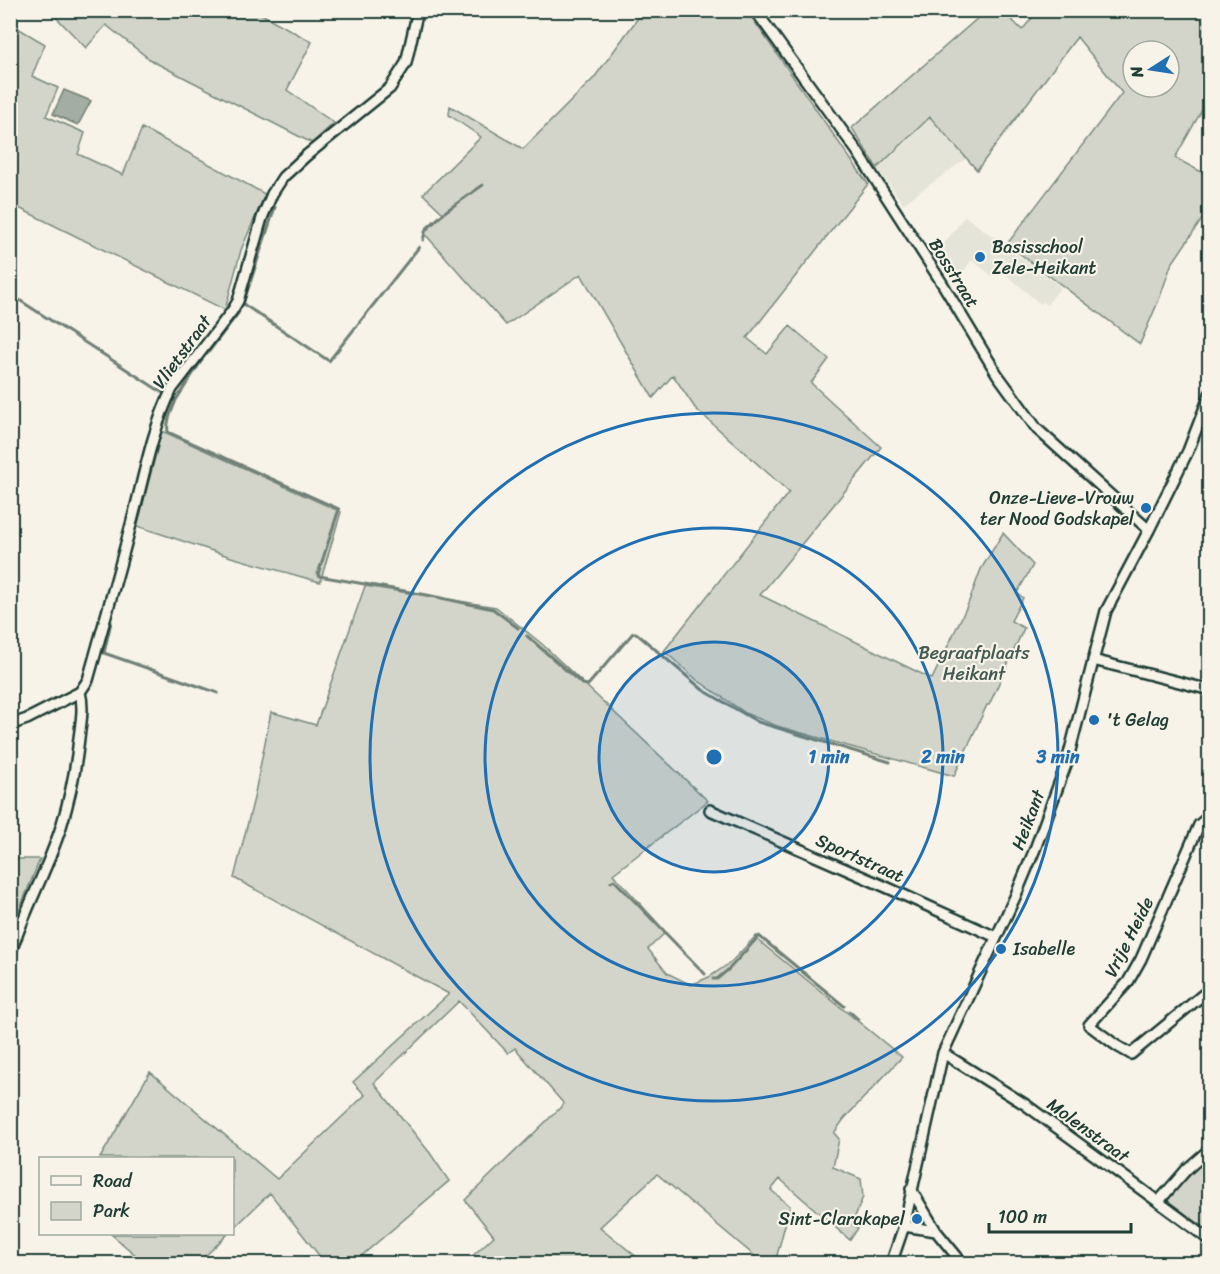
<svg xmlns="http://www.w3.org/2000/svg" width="1220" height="1274" viewBox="0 0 1220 1274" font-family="Sriracha,sans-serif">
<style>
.built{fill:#e5e4d9}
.green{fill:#d3d5ca;stroke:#79897f;stroke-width:1.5;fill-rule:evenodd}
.water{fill:#a4ada3;stroke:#6f8077;stroke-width:1.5}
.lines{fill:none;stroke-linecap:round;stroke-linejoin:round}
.stream{stroke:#6f8077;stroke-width:3}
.minor-casing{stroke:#1f3d34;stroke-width:14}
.minor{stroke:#f7f3e8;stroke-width:9}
.ring{fill:none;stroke:#1f6fb2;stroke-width:3}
.poi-dot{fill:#1f6fb2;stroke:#f7f3e8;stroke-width:2}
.labels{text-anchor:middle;stroke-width:4.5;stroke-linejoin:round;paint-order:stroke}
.poi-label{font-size:18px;fill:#1f3d34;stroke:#f7f3e8;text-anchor:start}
.street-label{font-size:18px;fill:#1f3d34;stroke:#f7f3e8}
.park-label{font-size:18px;fill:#435b52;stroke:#f7f3e8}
.centre{fill:#1f6fb2;stroke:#f7f3e8;stroke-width:3}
.ring-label{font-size:18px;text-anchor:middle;font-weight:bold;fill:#1f6fb2;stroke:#f7f3e8;stroke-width:4.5;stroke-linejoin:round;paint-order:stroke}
</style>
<rect width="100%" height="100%" fill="#f7f3e8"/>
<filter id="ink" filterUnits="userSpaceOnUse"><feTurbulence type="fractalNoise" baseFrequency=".0167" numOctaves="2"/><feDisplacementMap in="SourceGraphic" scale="12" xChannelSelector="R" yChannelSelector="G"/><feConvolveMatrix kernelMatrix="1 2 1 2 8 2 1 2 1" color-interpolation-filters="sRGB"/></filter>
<g filter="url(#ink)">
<!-- built -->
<path class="built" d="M930 117 967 158 903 204 877 168Z
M965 216 1061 287 1047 305 1043 302 1041 304 1038 302 1003 272 992 276 973 261H971L953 285 937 253Z"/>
<!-- green -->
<path class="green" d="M987 10 1003 11 1022 30 1038 11H1209V104L1206 103 1175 158 1209 176V209L1171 265 1160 297 1140 344 1007 244 1122 93 1077 37 977 170 930 117 877 168 852 128ZM1133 51H1169V87H1133Z
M50 11H256L312 42 287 90 334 123 312 143 152 61 106 25 86 48Z
M643 11H747L868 184 747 338 767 354 790 326 829 359 811 383 881 447 760 595 932 679 968 604 981 569 1003 533 1033 565 1017 593 1023 598 1011 621 1024 628 989 705H987L954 776 777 726 747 714 697 680 664 651 789 492 695 408 673 375 653 398 581 274 506 325 424 233 444 214 423 194 481 137 449 115 450 106 523 149 594 78Z
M11 24 45 44 32 76 58 88 46 116 85 133 78 154 123 175 142 128 265 194 241 250 225 310 15 206 11 213Z
M162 431 341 512 320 582 231 557 137 526Z
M365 586 496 607 542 644 708 801 613 874 666 932 648 949 667 973 691 985 709 977 730 963 756 936 759 941 902 1057 844 1119 834 1133 839 1139 833 1167 861 1179 863 1197 852 1224 858 1228 850 1240 780 1179 771 1190 790 1206 776 1259 771 1263H763L657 1174 600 1227 644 1263H465L494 1236 465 1200 564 1104 515 1048 508 1053 459 1001 374 1083 430 1153 449 1181 353 1263H325L270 1193 233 1229 232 1158H100L150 1072 277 1179 365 1095 353 1082 449 994 234 878 254 798 271 712 316 725Z
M11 859H40L11 930 10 859Z
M1209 1156V1234L1171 1206 1168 1202 1169 1196Z
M111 1234H228L197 1264 145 1263Z"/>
<!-- water -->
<path class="water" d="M64 90 91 101 78 125 53 114Z"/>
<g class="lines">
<!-- stream -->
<path class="stream" d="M275 207 243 304 329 361 419 247
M423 240 426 229 446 211 483 185
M10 294 163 393
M207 354 239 312
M173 398 176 400C172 411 166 421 168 432L339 509 318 574 319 576 427 595 493 609 518 628
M176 400 202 360
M112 615 124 569
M111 622 104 653 218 693
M527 636 582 684 588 685 633 633H636L703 690 758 722 890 762
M611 882 614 880 705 974
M713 979H717L729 969 759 936 844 1006
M849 1011 858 1019"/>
<!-- minor casing -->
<g class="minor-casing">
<path id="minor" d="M755 10 857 151 942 283 997 374 1037 429 1149 530
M1093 660 1210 690
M10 725 27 719 80 692 88 680C103 627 118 574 132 521 144 476 152 430 172 389L232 311 238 301 262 218 272 194 283 177 307 155 390 88 406 63 418 10
M710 810 886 887 996 937
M1210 818H1207L1199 825 1141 959 1128 982 1089 1025 1117 1046 1131 1054 1210 989
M10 955C24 911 47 871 61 827 70 798 76 768 79 738 81 722 84 707 80 692
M943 1053 1026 1105 1141 1189 1210 1240
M911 1189 936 1231
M1159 1201 1187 1169 1210 1149
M904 1226 936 1231 963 1264
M891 1264 904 1226 943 1053 1015 897 1035 849 1067 762 1106 611 1149 530 1188 451 1210 394"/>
</g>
<!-- minor -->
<use href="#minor" class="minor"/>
</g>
</g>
<!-- distance rings -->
<circle cx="714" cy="757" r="115" fill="#1f6fb2" fill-opacity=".12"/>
<g class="ring">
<circle cx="714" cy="757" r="115"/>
<circle cx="714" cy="757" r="229"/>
<circle cx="714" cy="757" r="344"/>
</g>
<!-- markers -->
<g class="poi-dot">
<circle cx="980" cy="257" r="6"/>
<circle cx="1146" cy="508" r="6"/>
<circle cx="1094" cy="720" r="6"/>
<circle cx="1001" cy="949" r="6"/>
<circle cx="917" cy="1219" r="6"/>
</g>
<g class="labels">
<!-- poi labels -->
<g class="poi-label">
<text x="992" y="253">Basisschool<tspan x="992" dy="21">Zele-Heikant</tspan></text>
<text x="1134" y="504" text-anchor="end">Onze-Lieve-Vrouw<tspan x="1134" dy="21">ter Nood Godskapel</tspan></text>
<text x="1106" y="726">'t Gelag</text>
<text x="1013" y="955">Isabelle</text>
<text x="905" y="1225" text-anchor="end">Sint-Clarakapel</text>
</g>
<!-- street labels -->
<g class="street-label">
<text transform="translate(954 273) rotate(58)" y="6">Bosstraat</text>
<text transform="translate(182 352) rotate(-54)" y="6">Vlietstraat</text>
<text transform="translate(1028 820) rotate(-69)" y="6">Heikant</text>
<text transform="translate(860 858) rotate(24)" y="6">Sportstraat</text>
<text transform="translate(1129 937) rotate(-63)" y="6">Vrije Heide</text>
<text transform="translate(1088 1130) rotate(36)" y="6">Molenstraat</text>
</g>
<!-- park labels -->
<g class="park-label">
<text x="974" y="659">Begraafplaats<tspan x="974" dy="21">Heikant</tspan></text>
</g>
</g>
<circle cx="714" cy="757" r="9" class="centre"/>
<g class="ring-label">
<text x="829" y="763">1 min</text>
<text x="943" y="763">2 min</text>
<text x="1058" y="763">3 min</text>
</g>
<!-- margin -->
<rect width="1220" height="1274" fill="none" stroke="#f7f3e8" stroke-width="36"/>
<rect x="18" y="18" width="1184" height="1238" fill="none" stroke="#1f3d34" stroke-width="2" filter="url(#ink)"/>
<!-- legend -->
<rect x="39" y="1157" width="195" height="78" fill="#f7f3e8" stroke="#a1aaa0" stroke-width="1.5"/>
<rect x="51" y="1176" width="30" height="9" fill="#f7f3e8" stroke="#a1aaa0" stroke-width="1.5"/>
<text x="93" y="1187" font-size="18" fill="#1f3d34">Road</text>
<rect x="51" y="1202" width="30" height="18" fill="#d3d5ca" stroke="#a1aaa0" stroke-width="1.5"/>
<text x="93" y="1217" font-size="18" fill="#1f3d34">Park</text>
<!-- north arrow -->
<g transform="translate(1151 69) rotate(258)"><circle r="28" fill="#f7f3e8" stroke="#a1aaa0" stroke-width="1.5"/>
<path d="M0-4.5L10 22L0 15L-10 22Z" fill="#1f6fb2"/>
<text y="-9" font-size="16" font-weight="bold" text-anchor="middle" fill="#1f3d34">N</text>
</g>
<!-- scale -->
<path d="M989 1223v9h142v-9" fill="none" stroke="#1f3d34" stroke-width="3"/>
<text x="998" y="1223" font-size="18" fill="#1f3d34" stroke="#f7f3e8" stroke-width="4.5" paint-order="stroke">100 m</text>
</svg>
